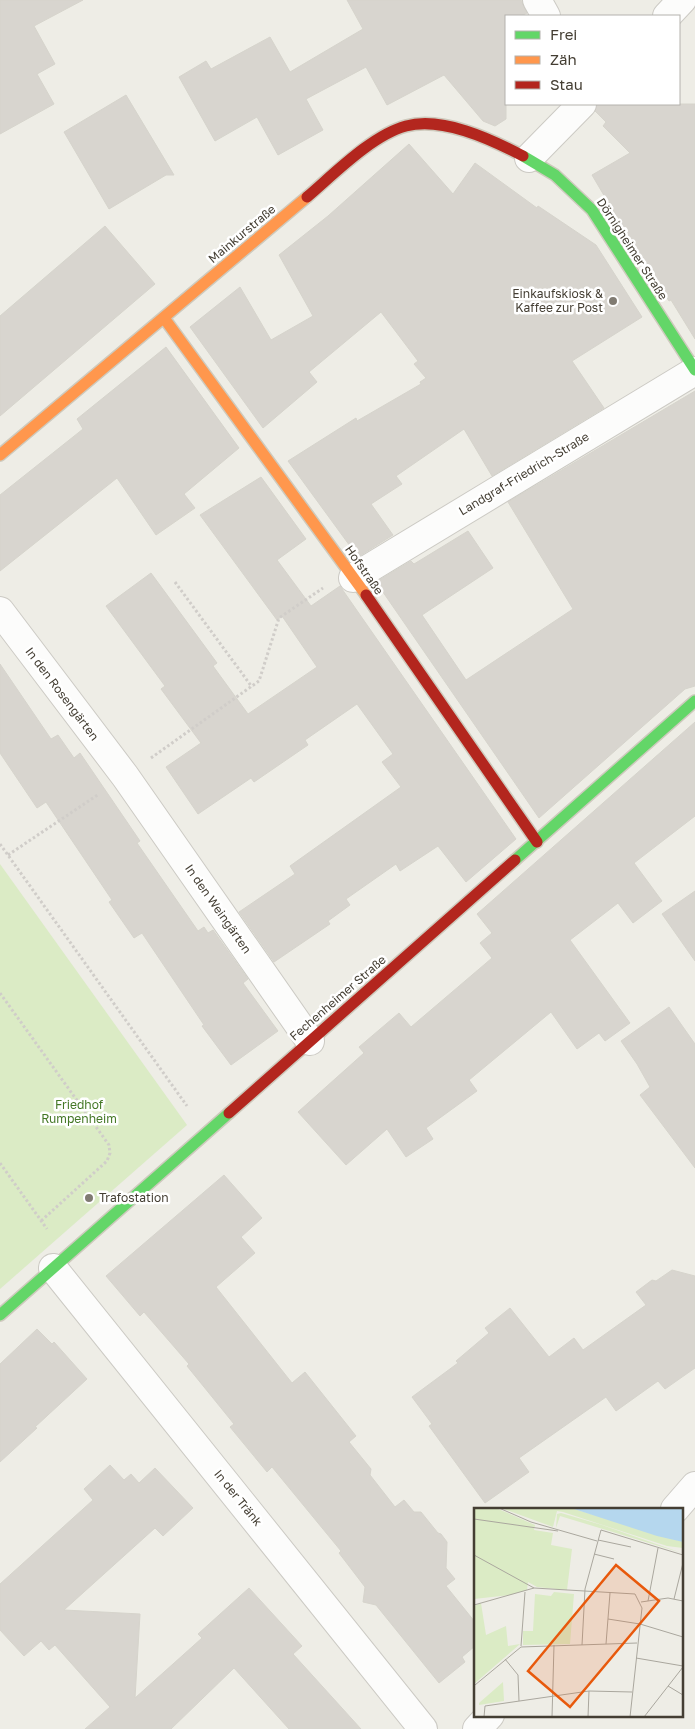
<svg xmlns="http://www.w3.org/2000/svg" width="695" height="1729" viewBox="0 0 695 1729" font-family="'Golos Text',sans-serif">
<style>
.green{fill:#dbebc5}
.building{fill:#d8d5cf;stroke:#d6d4cc}
.lines{fill:none;stroke-linecap:round;stroke-linejoin:round}
.street-casing{stroke:#cccac4;stroke-width:30}
.fast-casing{stroke:#cecabd;stroke-width:14}
.slow-casing{stroke:#cecabd;stroke-width:14}
.jam-casing{stroke:#cecabd;stroke-width:14}
.path{stroke:#d0cdc9;stroke-width:3;stroke-dasharray:2.5 2.5;stroke-linecap:butt}
.street{stroke:#fcfcfb;stroke-width:28}
.fast{stroke:#63d668;stroke-width:11}
.slow{stroke:#ff974d;stroke-width:11}
.jam{stroke:#b3261e;stroke-width:11}
.poi-dot{fill:#807b72;stroke:#fff;stroke-width:2}
.labels{text-anchor:middle;stroke-width:5;stroke-linejoin:round;paint-order:stroke}
.street-label{font-size:12px;fill:#443e33;stroke:#fff}
.poi-label{font-size:12px;fill:#443e33;stroke:#fff;text-anchor:end}
.park-label{font-size:12px;fill:#437725;stroke:#fff}
.inset-road{fill:none;stroke:#aaa79e;stroke-width:1}
.view{fill:#e8590c;fill-opacity:0.15;stroke:#e8590c;stroke-width:2.5}
.inset-edge{fill:none;stroke:#443e33;stroke-width:2.5}
</style>
<rect width="100%" height="100%" fill="#eeede6"/>
<!-- green -->
<path class="green" d="M0 864 187 1125 0 1289Z"/>
<!-- building -->
<path class="building" d="M0 0H83L34 26 55 64 37 74 54 104 0 134Z
M347 0H521L527 13 521 16H506V119L495 126 483 121 444 75 387 105 366 67 306 99 323 130 278 155 257 117 215 141 179 77 206 61 211 69 270 37 290 72 363 29Z
M126 95 174 175H166L109 209 64 132Z
M597 104H695V339L671 300 669 301 632 243 592 175 630 153 603 126 606 122 595 111Z
M409 144 453 194 475 163 537 208 538 206 596 245 642 317 572 361 604 408 492 476 464 429 396 476 402 484 371 504 393 535 358 557 288 461 356 418 357 421 421 384 420 382 426 378 414 364 418 361 381 312 309 372 317 382 263 428 190 327 240 287 271 340 313 316 279 255 328 216Z
M105 226 155 284 0 416V316Z
M166 347 239 448 184 494 195 508 156 535 117 478 0 571V495L83 429 77 419Z
M695 391V686L685 689 539 818 376 582 411 561 414 564 468 531 493 568 422 615 466 680 573 609 508 502Z
M261 477 306 539 277 560 311 606 340 586 342 589 516 839 466 882 438 846 400 871 396 864 346 899 350 905 328 921 330 924 274 962 239 912 295 874 290 866 401 787 382 762 393 754 357 704 305 740 308 745 254 782 251 778 198 814 166 767 201 743 161 689 165 686 106 606 151 573 217 663 213 666 248 714 317 667 282 616 277 620 200 515Z
M0 664 51 739 58 735 74 758 80 753 140 841 137 843 198 931 204 927 208 933 213 930 248 979 243 983 278 1031 231 1065 202 1026 204 1025 142 933 134 938 109 902 112 900 46 802 37 808 0 753Z
M695 722V816L634 863 662 901 633 923 618 903 570 940 630 1023 605 1041 599 1033 577 1049 551 1012 469 1080 477 1091 426 1128 433 1139 406 1157 387 1129 346 1165 298 1112 364 1053 359 1047 399 1013 411 1027 492 958 480 943 492 933 477 914Z
M695 891V961L662 914Z
M669 1007 695 1044V1168L640 1095 650 1087 637 1064 621 1041Z
M224 1175 262 1218 241 1237 255 1253 216 1287 292 1383 305 1372 356 1436 349 1442 371 1469 370 1475 395 1507 404 1500 414 1512H421L438 1533 441 1534 447 1542 446 1568 455 1579 446 1586 475 1622V1646L462 1657 465 1662 439 1683 376 1605 363 1602 365 1587 339 1553 341 1551 272 1467 267 1472 230 1427 234 1424 187 1366 189 1364 144 1312 140 1316 106 1276Z
M672 1270 695 1276V1368L665 1389 658 1381 616 1411 606 1397 519 1458 529 1472 485 1503 429 1426 432 1424 412 1397 458 1363 456 1361 489 1333 485 1328 510 1308 549 1357 574 1338 583 1350 646 1305 636 1292 652 1280 656 1281Z
M37 1329 52 1344 54 1342 87 1379 35 1427 37 1428 0 1462V1364Z
M110 1465 124 1480 131 1474 139 1483 155 1468 193 1508 163 1536 155 1528 64 1610 140 1614 135 1698 202 1638 198 1634 249 1588 302 1646 293 1654 361 1729H289L234 1668 171 1729H85L110 1707 55 1645 49 1650 41 1641 24 1656 0 1630V1584L93 1500 84 1489Z"/>
<g class="lines">
<!-- street casing -->
<g class="street-casing">
<path id="street" d="M537 0 546 16
M667 16 682 0
M529 158 582 104
M353 578 695 371
M0 611 125 776 310 1041
M53 1268 423 1729
M675 1509 695 1486
M477 1729 490 1715"/>
</g>
<!-- fast casing -->
<g class="fast-casing">
<path id="fast" d="M523 156 555 175 592 210 695 370
M515 860 695 701
M0 1315 229 1113"/>
</g>
<!-- slow casing -->
<g class="slow-casing">
<path id="slow" d="M164 318 366 595
M0 455 307 197"/>
</g>
<!-- jam casing -->
<g class="jam-casing">
<path id="jam" d="M307 197C333 175 372 135 406 126 442 116 491 139 523 156
M366 595 537 842
M229 1113 515 860"/>
</g>
<!-- path -->
<path class="path" d="M175 582 252 687
M151 758 259 681 279 618 323 588
M0 844 187 1106
M8 855 99 794
M0 993 109 1145 110 1153 107 1161 41 1221
M0 1163 47 1229"/>
<!-- street -->
<use href="#street" class="street"/>
<!-- fast -->
<use href="#fast" class="fast"/>
<!-- slow -->
<use href="#slow" class="slow"/>
<!-- jam -->
<use href="#jam" class="jam"/>
</g>
<!-- markers -->
<g class="poi-dot">
<circle cx="613" cy="301" r="5"/>
<circle cx="89" cy="1198" r="5"/>
</g>
<g class="labels">
<!-- street labels -->
<g class="street-label">
<text transform="translate(242 234) rotate(-40)" y="4">Mainkurstraße</text>
<text transform="translate(632 249) rotate(57)" y="4">Dörnigheimer Straße</text>
<text transform="translate(524 474) rotate(-31)" y="4">Landgraf-Friedrich-Straße</text>
<text transform="translate(364 570) rotate(55)" y="4">Hofstraße</text>
<text transform="translate(62 694) rotate(53)" y="4">In den Rosengärten</text>
<text transform="translate(218 909) rotate(55)" y="4">In den Weingärten</text>
<text transform="translate(338 998) rotate(-41)" y="4">Fechenheimer Straße</text>
<text transform="translate(238 1498) rotate(51)" y="4">In der Tränk</text>
</g>
<!-- poi labels -->
<g class="poi-label">
<text x="603" y="298">Einkaufskiosk &amp;<tspan x="603" dy="14">Kaffee zur Post</tspan></text>
<text x="99" y="1202" text-anchor="start">Trafostation</text>
</g>
<!-- park labels -->
<g class="park-label">
<text x="79" y="1109">Friedhof<tspan x="79" dy="14">Rumpenheim</tspan></text>
</g>
</g>
<!-- overview -->
<g transform="translate(474 1508)">
<rect width="209" height="209" fill="#eeede6"/>
<path d="M0 0H22L61 17 60 22 79 25 77 37 98 41 93 82 63 79 54 74 53 82 36 87 0 91ZM27 0H97L209 34V40L193 38 89 4 83 3 79 19ZM87 5 128 17 208 45 86 8 82 20 83 6ZM80 84 100 86 96 136 49 137V123H59L61 86 77 88ZM7 95 12 127 32 118 34 138 46 136 0 176V98ZM29 174 30 193 5 197V195Z" fill="#dbebc5"/>
<path d="M97 0H209V34L183 28Z" fill="#b5d7ee"/>
<path class="inset-road" d="M25 0 57 14 123 33M0 11 84 23M124 32 157 39M120 46 140 51M0 47 60 80M200 91 209 55M174 93 184 40M167 94 194 90 209 93M0 97 60 80 161 86 168 100 156 209M134 111 166 116 209 129M132 136 136 85M108 137 111 81 127 22 209 47M47 138 51 84M162 150 209 158M31 151 44 167 45 193M1 177 47 139 163 135M194 178 209 187M10 209 11 198 115 183 158 184M78 209 80 137M114 209 115 183M170 209 209 159"/>
<path class="view" d="M142 57 185 93 96 199 54 163Z"/>
<rect width="209" height="209" class="inset-edge"/>
</g>
<!-- legend -->
<rect x="505" y="15" width="175" height="90" fill="#ffffff" stroke="#b4b2ad"/>
<rect x="515" y="31" width="25" height="8" fill="#63d668" stroke="#b4b2ad"/>
<text x="550" y="40" font-size="15" fill="#443e33">Frei</text>
<rect x="515" y="56" width="25" height="8" fill="#ff974d" stroke="#b4b2ad"/>
<text x="550" y="65" font-size="15" fill="#443e33">Zäh</text>
<rect x="515" y="81" width="25" height="8" fill="#b3261e" stroke="#b4b2ad"/>
<text x="550" y="90" font-size="15" fill="#443e33">Stau</text>
</svg>
